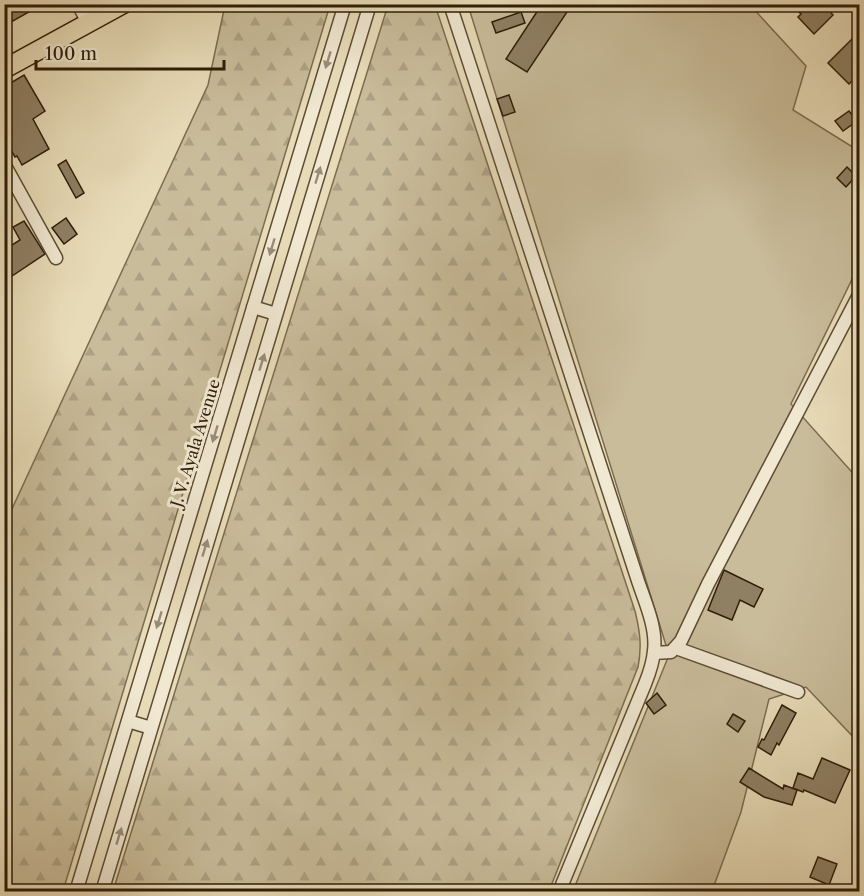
<svg xmlns="http://www.w3.org/2000/svg" width="864" height="896" viewBox="0 0 864 896" font-family="'Libre Caslon Text',serif">
<style>
.grass{fill:#c9bc9a;stroke:#7c6c51;stroke-width:1.5}
.forest{fill:url(#forest-firs);stroke:#7c6c51;stroke-width:1.5}
.building{fill:#8f8064;stroke:#2f1d08;stroke-width:1.5}
.lines{fill:none;stroke-linecap:round;stroke-linejoin:round}
.minor-casing{stroke:#5d4d34;stroke-width:15}
.highway-casing{stroke:#2f1d08;stroke-width:21}
.minor{stroke:#f0e8d1;stroke-width:12}
.highway{stroke:#e8dcb8;stroke-width:18}
.oneway{fill:#998d77}
.labels{text-anchor:middle;stroke-width:6;stroke-linejoin:round;paint-order:stroke}
.street-label{font-size:16px;fill:#2f1d08;stroke:#f0e8d1}
</style>
<defs>
<pattern id="forest-firs" width="22" height="20" patternUnits="userSpaceOnUse" patternTransform="scale(1.5)"><rect width="22" height="20" fill="#c9bc9a"/><path d="M5 1l3.5 6h-7zM16 11l3.5 6h-7z" fill="#ada183"/></pattern>
</defs>
<rect width="100%" height="100%" fill="#e8dcb8"/>
<filter id="stains"><feTurbulence type="fractalNoise" baseFrequency=".00333" numOctaves="4"/><feColorMatrix values="0 0 0 0 .2 0 0 0 0 .09 0 0 0 0 .02 0 0 0 .5 -.17"/></filter>
<radialGradient id="worn" r=".72"><stop offset=".6" stop-color="#630" stop-opacity="0"/><stop offset="1" stop-color="#630" stop-opacity=".3"/></radialGradient>
<!-- grass -->
<path class="grass" d="M468 5H750L806 66 793 110 859 151V265L791 404 859 480V743L806 687 769 699 741 812 712 891H573L669 655Z"/>
<!-- forest -->
<path class="forest" d="M225 5H330L63 891H5V524L208 85Z
M388 5H435L635 611C640 631 642 647 638 667L549 891H113Z"/>
<!-- building -->
<path class="building" d="M4 4H43L4 26Z
M542 4H562L569 9 527 72 506 59Z
M791 4H823L833 15 814 34 798 17 801 14Z
M521 12 525 23 496 33 492 22Z
M860 31V73L849 84 828 63Z
M24 75 45 111 33 119 49 149 22 165 17 156 15 157 4 138V87Z
M509 95 515 112 503 116 497 99Z
M849 111 857 121 843 131 835 121Z
M66 160 84 193 76 198 58 165Z
M847 167 856 176 846 187 837 178Z
M66 218 77 234 64 244 52 228Z
M24 221 45 254 12 276 4 265V250L20 240 13 227Z
M724 570 763 589 754 607 740 600 732 620 708 610Z
M657 693 666 705 654 714 646 703Z
M782 705 796 713 779 745 777 743 771 755 758 747 762 739 764 740Z
M733 714 745 721 738 732 727 724Z
M822 758 850 770 835 803 804 790 803 792 793 788 798 773 813 779Z
M749 768 783 789 784 785 797 790 792 805 764 797 740 782Z
M818 857 837 864 829 885 810 877Z"/>
<g class="lines">
<!-- minor casing -->
<g class="minor-casing">
<path id="minor" d="M78 4 88 23
M450 4 638 581C645 602 657 628 654 651 653 663 649 674 645 684L559 892
M854 4 860 10
M4 164 56 258
M253 307 276 314
M676 648 798 692
M654 653 671 652 681 641 708 584 860 293
M128 721 151 728
M76 892 345 4
M102 892 370 4"/>
</g>
<!-- highway casing -->
<g class="highway-casing">
<path id="highway" d="M4 69 123 4"/>
</g>
<!-- minor -->
<use href="#minor" class="minor"/>
<!-- highway -->
<use href="#highway" class="highway"/>
</g>
<!-- one-way arrows -->
<defs><path id="oneway-solid" d="M-6-.8H1V-3.2L6.5 0L1 3.2V.8H-6Z" transform="scale(1.5)"/></defs>
<g class="oneway">
<use href="#oneway-solid" transform="translate(328 60) rotate(107)"/>
<use href="#oneway-solid" transform="translate(318 175) rotate(-73)"/>
<use href="#oneway-solid" transform="translate(272 247) rotate(107)"/>
<use href="#oneway-solid" transform="translate(262 362) rotate(-73)"/>
<use href="#oneway-solid" transform="translate(215 434) rotate(107)"/>
<use href="#oneway-solid" transform="translate(205 548) rotate(-73)"/>
<use href="#oneway-solid" transform="translate(159 620) rotate(107)"/>
<use href="#oneway-solid" transform="translate(119 836) rotate(-73)"/>
</g>
<g class="labels">
<!-- street labels -->
<g class="street-label">
<text transform="translate(195 443) rotate(-73)" y="6">J. V. Ayala Avenue</text>
</g>
</g>
<!-- margin -->
<rect width="864" height="896" fill="none" stroke="#e8dcb8" stroke-width="24"/>
<rect x="6" y="6" width="852" height="884" fill="none" stroke="#2f1d08" stroke-width="3"/>
<rect x="12" y="12" width="840" height="872" fill="none" stroke="#2f1d08" stroke-width="1.5"/>
<!-- scale -->
<path d="M36 60v9h188v-9" fill="none" stroke="#2f1d08" stroke-width="3"/>
<text x="45" y="60" font-size="18" fill="#2f1d08" stroke="#f0e8d1" stroke-width="4.5" paint-order="stroke">100 m</text>
<rect width="100%" height="100%" filter="url(#stains)"/>
<rect width="100%" height="100%" fill="url(#worn)"/>
</svg>
